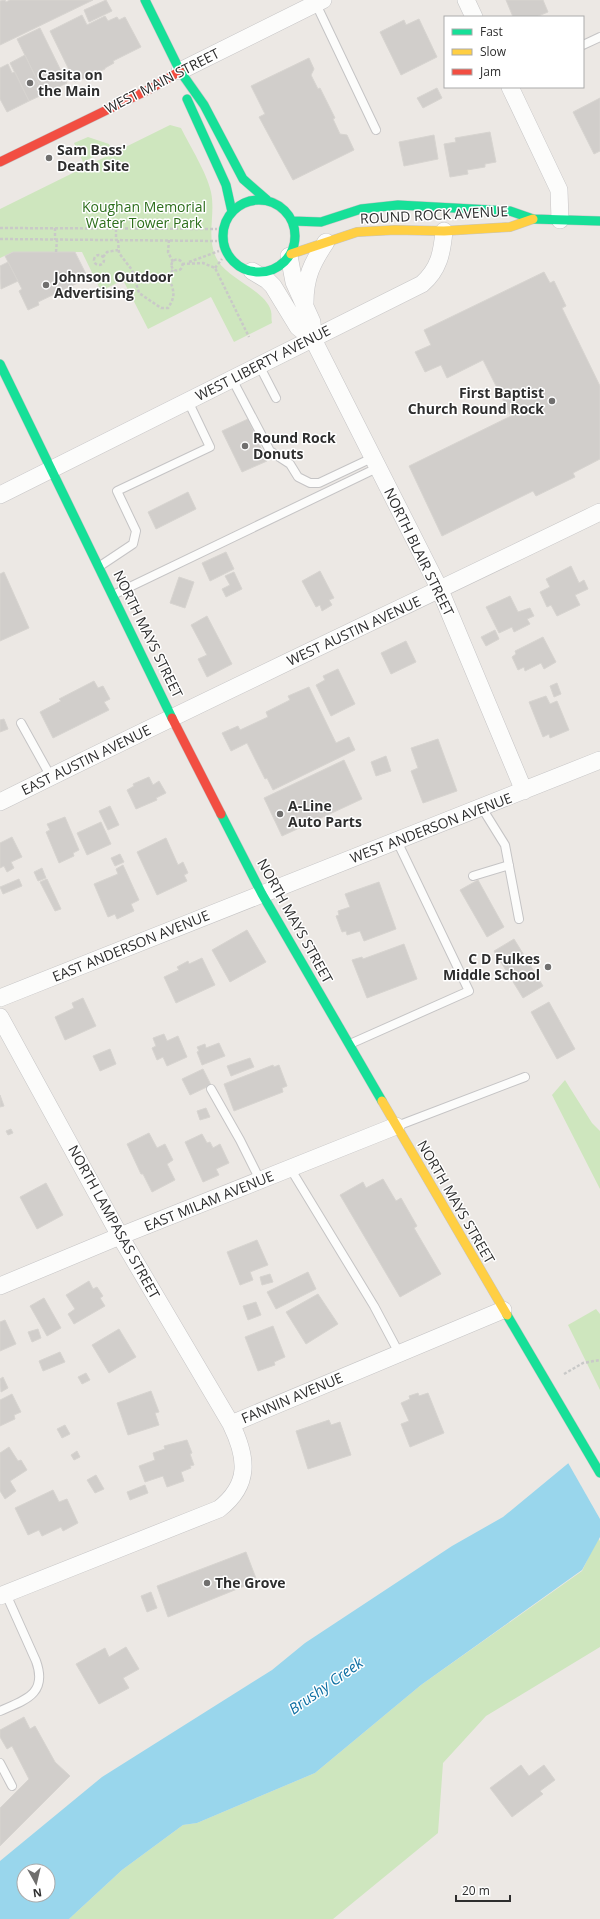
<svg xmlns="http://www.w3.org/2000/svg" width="600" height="1919" viewBox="0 0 600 1919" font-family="'Open Sans',sans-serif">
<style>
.green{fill:#cee6be}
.water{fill:#99d6ec;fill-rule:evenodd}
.pier{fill:#ece8e4}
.building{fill:#d1cecb;stroke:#d7d4d0}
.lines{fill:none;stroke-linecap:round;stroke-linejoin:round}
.lane-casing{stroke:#c5c4c5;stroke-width:10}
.street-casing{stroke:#c5c4c5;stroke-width:18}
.fast-casing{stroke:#c5c4c5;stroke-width:10}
.slow-casing{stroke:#c5c4c5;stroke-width:10}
.jam-casing{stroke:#c5c4c5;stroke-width:10}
.path{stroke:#c9c9c8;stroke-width:2.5;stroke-dasharray:3 2;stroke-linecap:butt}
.lane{stroke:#fcfcfb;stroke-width:8}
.street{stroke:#fcfcfb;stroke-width:17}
.fast{stroke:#16e098;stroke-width:9}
.slow{stroke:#ffcf43;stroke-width:9}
.jam{stroke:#f24e42;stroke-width:9}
.poi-dot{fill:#706f6e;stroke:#fff;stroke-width:1.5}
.labels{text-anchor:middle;stroke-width:3;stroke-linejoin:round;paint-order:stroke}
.poi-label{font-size:14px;font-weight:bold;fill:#2e2e2e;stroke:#fff;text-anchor:start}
.street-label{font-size:14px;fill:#2e2e2e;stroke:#fff}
.park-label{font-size:14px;fill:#2c6e1b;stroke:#fff}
.water-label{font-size:15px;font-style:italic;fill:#0d6fa3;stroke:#fff}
</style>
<rect width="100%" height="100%" fill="#ece8e4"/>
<!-- green -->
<path class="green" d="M170 125 181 128C190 146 207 173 211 192 216 215 205 240 218 261 230 280 266 291 271 311 272 315 271 319 272 323L234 342 211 297 148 329 123 280 101 291 82 252H13L0 258V209Z
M88 137 109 144 111 148 83 162 74 143Z
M565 1080 592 1123 600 1131V1189L552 1095Z
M596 1309 600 1314V1390L568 1325Z
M598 1538 600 1541V1647L486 1716 443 1763 438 1833 333 1919H69L122 1870 183 1825 197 1823 315 1773 421 1685 582 1571Z"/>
<!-- water -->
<path class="water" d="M600 1437V1537L582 1570 421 1685 315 1773 197 1823 183 1825 122 1870 69 1919H0V1861L102 1777 272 1670 305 1643 452 1546 503 1517ZM24 1871H48V1895H24Z"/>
<!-- pier -->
<path class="pier" d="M600 1435V1519L567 1461Z"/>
<!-- building -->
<path class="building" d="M5 0 6 2 10 0H93L0 45V1Z
M106 0 112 11 89 22 84 10Z
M506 0H543L548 12 536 17H513Z
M82 15 87 25 105 16 108 21 117 17 119 20 125 17 141 47 113 61 114 63 105 68V69L75 82 50 31Z
M419 19 437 57 401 75 380 32 404 20 406 25Z
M40 28 67 83 44 94 17 39Z
M25 55 44 94 29 101 10 63Z
M309 58 314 69 311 75 318 89 320 88 335 118 333 119 340 134 347 135 354 150 293 180 259 117 265 114 251 86Z
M8 64 12 73 15 72 29 101 7 112 0 99V68Z
M437 88 442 98 423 108 417 98Z
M600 98V151L594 154 573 112Z
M490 132 496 162 485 164V167L467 170 468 174 450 177 444 144 456 142 455 138Z
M434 135 438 159 404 166 399 142Z
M13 252H75L88 278 38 302 39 305 28 310 19 291 22 289 5 256Z
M8 262 18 281 1 289 0 266Z
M544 272 550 283 554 281 566 306 562 308 600 386V459L573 473 575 477 536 496 533 491 442 536 409 466 511 416 483 360 447 378 441 365 425 372 415 352 431 345 424 330Z
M248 419 267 461 242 472 222 431Z
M188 492 196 509 156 529 148 512Z
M226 552 234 569 210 581 202 563Z
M571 566 579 583 584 580 588 589 575 595 580 605 557 616 551 605 547 607 540 592 550 587 546 579Z
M320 571 334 598 329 600 332 605 322 611 320 605 316 607 302 581Z
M4 572 29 628 0 641V574Z
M234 572 242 589 226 597 222 589 230 585 225 576Z
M179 577 194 582 185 608 170 603Z
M510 596 518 612 530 608 534 616 527 619 530 624 514 632 512 627 499 633 486 607Z
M207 616 232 664 207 677 198 659 207 655 191 625Z
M495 630 499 639 486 646 481 637Z
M543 637 556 662 544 669 541 663 525 671 524 667 518 670 512 657 516 654 515 651Z
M406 641 416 662 391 674 381 653Z
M338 669 355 704 331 716 316 685 325 680 323 676Z
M94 681 98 688 103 686 110 699 104 702 109 710 53 738 40 712 61 701 59 699Z
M557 683 561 694 554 697 550 686Z
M309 687 336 743 349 737 355 750 273 790 267 778 265 779 247 743 231 751 222 733 238 726 240 730 268 717 266 712 290 700 288 696Z
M546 696 550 704 557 701 569 730 550 738 549 734 543 737 529 702Z
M4 719 8 729 0 732V720Z
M438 739 457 791 423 803 411 771 418 768 411 748Z
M386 756 391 771 376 776 371 762Z
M344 760 362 799 282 836 264 798Z
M149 777 153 785 159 781 166 793 156 798 157 800 136 809 127 790 134 786 133 784Z
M110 806 119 825 108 830 99 811Z
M65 817 79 850 73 853 74 856 59 863 46 832 50 830 47 824Z
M101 822 111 844 87 855 77 833Z
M12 837 22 857 11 862 14 868 7 872 4 866 0 868V843Z
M166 838 178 865 183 862 188 873 184 875 187 881 157 895 137 852Z
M120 854 124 862 115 866 111 858Z
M123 865 139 900 131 904 134 911 117 919 115 914 108 917 94 884 118 874 116 869Z
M42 868 46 878 38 881 34 872Z
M19 879 22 886 3 894 0 887Z
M47 879 61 909 55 911 40 882Z
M478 880 504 927 487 937 460 890Z
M379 882 396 929 364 941 360 931 347 935 346 931 342 932 336 916 339 915 338 911 350 907 345 894Z
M247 930 266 962 230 982 212 950Z
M514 939 543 986 523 998 494 951Z
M404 944 417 979 367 998 352 960 362 957 363 959Z
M202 958 215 985 176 1003 164 977 179 970 177 967 188 961 189 964Z
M83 998 96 1026 65 1040 55 1017 74 1008 72 1003Z
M549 1002 575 1049 557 1059 531 1012Z
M164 1034 167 1041 178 1036 187 1057 167 1066 163 1057 157 1060 152 1048 156 1046 153 1038Z
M219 1043 225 1056 202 1065 197 1052 199 1051 197 1047 205 1044 206 1048Z
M110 1049 116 1064 100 1071 93 1056Z
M250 1058 254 1067 231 1076 227 1066Z
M273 1065 274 1067 279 1065 287 1086 282 1088 283 1092 234 1111 224 1084Z
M203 1069 211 1085 190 1095 182 1079Z
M0 1095 4 1106 0 1107Z
M206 1108 210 1117 200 1120 197 1111Z
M11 1129 13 1133 8 1135 6 1131Z
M149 1133 157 1148 165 1144 173 1160 167 1164 175 1180 152 1192 143 1174H141L127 1144Z
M202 1134 207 1143 210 1142 213 1148 220 1144 229 1163 216 1169 219 1175 203 1182 185 1142Z
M383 1179 396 1201 401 1198 417 1226 414 1228 441 1274 400 1297 340 1195 363 1182 366 1188Z
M46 1183 63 1215 37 1229 20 1197Z
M257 1240 268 1265 250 1272 253 1280 240 1285 227 1252Z
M308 1272 316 1289 276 1309 267 1292Z
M270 1274 273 1282 262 1285 260 1277Z
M89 1281 93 1289 97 1287 103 1296 100 1298 105 1306 74 1324 68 1314 75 1309 66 1295Z
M318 1294 338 1324 306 1344 286 1312Z
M44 1298 61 1328 47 1336 30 1306Z
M256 1302 261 1315 248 1320 243 1306Z
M5 1320 16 1344 0 1351V1322Z
M273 1326 285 1357 274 1362 275 1365 258 1371 245 1337Z
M38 1329 41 1338 32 1342 28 1332Z
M119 1329 136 1357 109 1373 92 1345Z
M60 1352 65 1362 43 1371 39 1361Z
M86 1373 90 1380 82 1384 78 1377Z
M3 1377 8 1388 1 1392 0 1379Z
M151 1391 159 1412 155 1413 159 1425 128 1435 117 1403Z
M418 1393 419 1396 428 1393 444 1433 410 1447 401 1424 409 1421 401 1403 410 1399 409 1396Z
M12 1394 21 1412 14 1415 15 1419 0 1426V1400Z
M329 1420 331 1425 340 1422 351 1455 308 1469 296 1431Z
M65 1425 70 1434 62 1438 57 1429Z
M187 1440 192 1453 190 1454 194 1465 190 1466 191 1468 181 1472 184 1481 167 1487 163 1476 145 1482 139 1466 155 1460 153 1453 165 1449 164 1446Z
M9 1447 18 1461 21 1460 27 1470 10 1481 16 1491 5 1499 0 1491V1453Z
M77 1451 80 1457 74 1460 71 1455Z
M96 1475 104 1489 95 1493 87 1480Z
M145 1485 148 1493 130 1500 127 1492Z
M53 1490 59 1502 67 1499 78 1523 63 1531 61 1527 42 1536 39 1530 28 1535 15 1508Z
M246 1552 257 1581 168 1617 157 1586Z
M151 1592 157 1608 147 1612 141 1596Z
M126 1647 139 1669 123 1678 129 1688 99 1704 76 1664 105 1648 109 1657Z
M24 1717 30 1729 35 1726 55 1762 70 1776 0 1846V1808L29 1779 12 1746 7 1749 0 1737V1730Z
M521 1765 529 1776 544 1765 555 1780 540 1791 543 1794 512 1817 490 1788Z"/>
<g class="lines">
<!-- lane casing -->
<g class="lane-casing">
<path id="lane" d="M316 4 376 130
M583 45 600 37
M259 365 276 398
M232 379 270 451 290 464 298 477 310 483H319L372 458
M100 566 133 544 136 531 117 491 210 447 188 401
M113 595 377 468
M21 723 51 777
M482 808 505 845 519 919
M473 876 509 865
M350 1044 469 991 397 841
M211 1089 240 1140 260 1180
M397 1126 525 1077
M290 1168 374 1306 399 1353
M0 1711C25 1700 48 1694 36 1661L6 1594
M0 1763 12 1786"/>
</g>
<!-- street casing -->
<g class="street-casing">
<path id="street" d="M466 0 474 17
M180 71 323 0
M510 87 559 190 560 220
M289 256 294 282 312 322 313 339 440 590 524 791
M252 271 267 280 273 286 298 327 313 339
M305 303C305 277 312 263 326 242
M0 495 422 284C439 269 442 253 444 231
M0 802C199 703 400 609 600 512
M0 998 600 760
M0 1017 120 1236 231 1424C247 1457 251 1484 219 1509L0 1596
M0 1286 120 1236 396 1126
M231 1424 503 1310"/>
</g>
<!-- fast casing -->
<g class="fast-casing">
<path id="fast" d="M145 0 180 71 204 105 243 179 267 200
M187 99 226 185 232 212
M223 236a36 36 0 1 1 72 0a36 36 0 1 1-72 0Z
M292 221 321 222 361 209 398 205 510 211 533 219 600 221
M0 364 172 718
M221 814 262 894 382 1101
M507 1315 600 1473"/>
</g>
<!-- slow casing -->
<g class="slow-casing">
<path id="slow" d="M291 254 357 232 395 230 444 231 510 227 533 219
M382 1101 507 1315"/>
</g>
<!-- jam casing -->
<g class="jam-casing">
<path id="jam" d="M0 162 152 88 180 71
M172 718 221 814"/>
</g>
<!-- path -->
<path class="path" d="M0 228 217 229
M55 228V240
M116 229V240
M0 239 217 241
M118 240 119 253 132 270 139 293 161 308H168C176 296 174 291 169 278L173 269
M169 240 168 252 173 262
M56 252 57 240
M94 260a5 5 0 1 1 10 0a5 5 0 1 1-10 0Z
M103 257 107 252 118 250
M171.5 265a5.5 5.5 0 1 1 11 0a5.5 5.5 0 1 1-11 0Z
M189 262 219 251
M182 264 203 263 215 268 249 337
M215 268 222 259
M564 1374 583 1363 600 1360"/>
<!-- lane -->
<use href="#lane" class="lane"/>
<!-- street -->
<use href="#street" class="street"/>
<!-- fast -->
<use href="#fast" class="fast"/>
<!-- slow -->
<use href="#slow" class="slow"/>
<!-- jam -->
<use href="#jam" class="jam"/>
</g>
<!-- markers -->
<g class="poi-dot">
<circle cx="30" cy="83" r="4"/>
<circle cx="49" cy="158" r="4"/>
<circle cx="46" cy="285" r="4"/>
<circle cx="552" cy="401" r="4"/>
<circle cx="245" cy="446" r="4"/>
<circle cx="280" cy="814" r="4"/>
<circle cx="548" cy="967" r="4"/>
<circle cx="207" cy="1583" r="4"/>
</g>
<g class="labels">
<!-- poi labels -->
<g class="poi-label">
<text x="38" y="80">Casita on<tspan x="38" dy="16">the Main</tspan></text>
<text x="57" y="155">Sam Bass'<tspan x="57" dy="16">Death Site</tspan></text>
<text x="54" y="282">Johnson Outdoor<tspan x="54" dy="16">Advertising</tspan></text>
<text x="544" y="398" text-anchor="end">First Baptist<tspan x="544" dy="16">Church Round Rock</tspan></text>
<text x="253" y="443">Round Rock<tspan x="253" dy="16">Donuts</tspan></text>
<text x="288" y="811">A-Line<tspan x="288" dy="16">Auto Parts</tspan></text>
<text x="540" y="964" text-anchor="end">C D Fulkes<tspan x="540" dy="16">Middle School</tspan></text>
<text x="215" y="1588">The Grove</text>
</g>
<!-- street labels -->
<g class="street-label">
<text transform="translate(162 81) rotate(-27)" y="5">WEST MAIN STREET</text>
<text transform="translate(434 215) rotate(-3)" y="5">ROUND ROCK AVENUE</text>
<text transform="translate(263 363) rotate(-27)" y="5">WEST LIBERTY AVENUE</text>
<text transform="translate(419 552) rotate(64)" y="5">NORTH BLAIR STREET</text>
<text transform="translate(354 631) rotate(-25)" y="5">WEST AUSTIN AVENUE</text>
<text transform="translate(148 634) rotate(64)" y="5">NORTH MAYS STREET</text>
<text transform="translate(86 760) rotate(-26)" y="5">EAST AUSTIN AVENUE</text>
<text transform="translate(431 828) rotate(-21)" y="5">WEST ANDERSON AVENUE</text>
<text transform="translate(295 921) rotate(61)" y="5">NORTH MAYS STREET</text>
<text transform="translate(131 946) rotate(-22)" y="5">EAST ANDERSON AVENUE</text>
<text transform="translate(209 1201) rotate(-22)" y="5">EAST MILAM AVENUE</text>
<text transform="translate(456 1202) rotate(60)" y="5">NORTH MAYS STREET</text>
<text transform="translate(114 1222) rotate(61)" y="5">NORTH LAMPASAS STREET</text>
<text transform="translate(292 1398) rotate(-23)" y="5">FANNIN AVENUE</text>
</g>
<!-- park labels -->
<g class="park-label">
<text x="144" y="212">Koughan Memorial<tspan x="144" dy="16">Water Tower Park</tspan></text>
</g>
<!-- water labels -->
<g class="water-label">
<text transform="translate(326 1686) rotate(-35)" y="5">Brushy Creek</text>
</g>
</g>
<!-- legend -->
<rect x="444" y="16" width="140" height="72" fill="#ffffff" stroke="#ababab"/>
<rect x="452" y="29" width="20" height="6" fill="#16e098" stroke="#ababab"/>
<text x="480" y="36" font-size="12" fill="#2e2e2e">Fast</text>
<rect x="452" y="49" width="20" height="6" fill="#ffcf43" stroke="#ababab"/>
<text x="480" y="56" font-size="12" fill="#2e2e2e">Slow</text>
<rect x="452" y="69" width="20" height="6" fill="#f24e42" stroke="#ababab"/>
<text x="480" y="76" font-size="12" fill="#2e2e2e">Jam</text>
<!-- north arrow -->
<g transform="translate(36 1883) rotate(172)"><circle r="19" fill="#ffffff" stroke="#ababab"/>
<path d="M0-3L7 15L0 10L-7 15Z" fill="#706f6e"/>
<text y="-6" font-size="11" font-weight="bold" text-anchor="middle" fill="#2e2e2e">N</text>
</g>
<!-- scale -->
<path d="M456 1895v6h54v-6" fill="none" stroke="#2e2e2e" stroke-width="2"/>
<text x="462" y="1895" font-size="12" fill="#2e2e2e" stroke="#ffffff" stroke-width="3" paint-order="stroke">20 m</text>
</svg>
